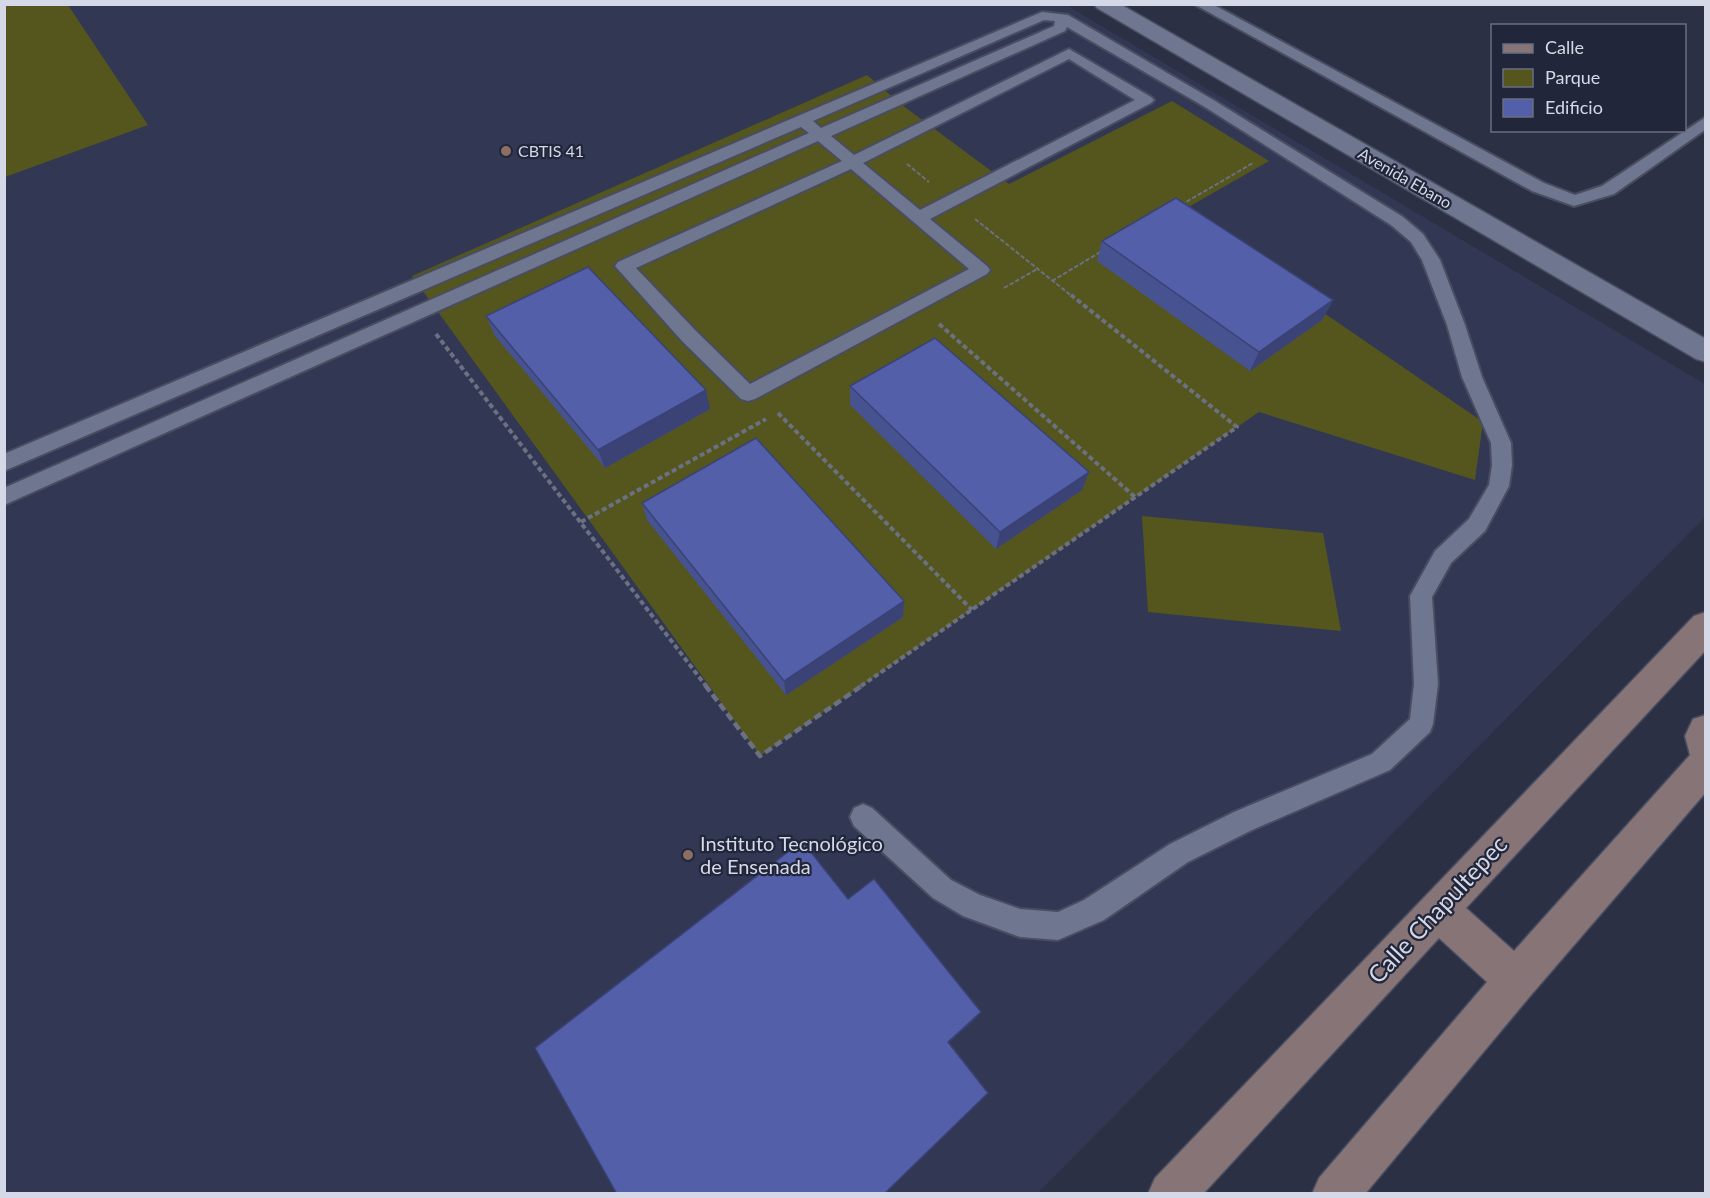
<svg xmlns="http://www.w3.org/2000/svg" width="1710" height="1198" viewBox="0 0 1710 1198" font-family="Lato,sans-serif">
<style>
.built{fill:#323854}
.green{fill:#54561d}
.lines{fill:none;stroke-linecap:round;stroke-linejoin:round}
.lane-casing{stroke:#494d60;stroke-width:4}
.street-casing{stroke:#494d60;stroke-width:3}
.secondary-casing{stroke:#494d60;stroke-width:3}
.path-far2{stroke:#6b7082;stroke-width:2;stroke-dasharray:4.5 2;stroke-linecap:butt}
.path-far1{stroke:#6b7082;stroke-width:4;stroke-dasharray:5 3;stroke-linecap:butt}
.path{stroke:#6b7082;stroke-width:4.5;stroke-dasharray:8 4;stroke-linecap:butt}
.lane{fill:#6f768f;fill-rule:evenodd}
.street{fill:#6f768f;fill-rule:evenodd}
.secondary{fill:#867476;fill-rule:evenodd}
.wall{fill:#475291}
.shaded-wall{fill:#3a4276}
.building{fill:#535fa9;stroke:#3a4276;stroke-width:1.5}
.education-dot{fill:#8d6e63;stroke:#21263b;stroke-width:2}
.labels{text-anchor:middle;stroke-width:4.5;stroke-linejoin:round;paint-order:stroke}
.far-poi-label{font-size:16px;fill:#d5d9e7;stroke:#21263b;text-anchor:start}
.far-street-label{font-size:16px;fill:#d5d9e7;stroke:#21263b}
.poi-label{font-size:20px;fill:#d5d9e7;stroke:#21263b;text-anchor:start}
.near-street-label{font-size:24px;fill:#d5d9e7;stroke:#21263b}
</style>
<rect width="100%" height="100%" fill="#2b3045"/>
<!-- built -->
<path class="built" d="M5 5H1066L1705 384V517L1038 1193 5 1194Z"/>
<!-- green -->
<path class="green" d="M5 4 68 5 148 125 5 177Z
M867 75 902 105 1009 184 1172 101 1269 161 1178 213 1483 422 1475 480 1259 412 760 756 412 276Z
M1142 516 1323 533 1341 631 1148 612Z"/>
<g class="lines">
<!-- lane casing -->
<g class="lane-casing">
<path id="lane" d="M1194 4H1212L1544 183 1575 195 1602 186 1706 117V129L1614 194 1574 206 1532 191Z
M1042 12 1068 15 1215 101 1403 217 1423 234 1440 260 1465 325 1482 377 1511 443 1512 465 1509 486 1485 531 1451 563 1432 597 1438 684 1433 724 1430 732 1390 770 1252 830 1188 862 1104 920 1058 940 1020 937 963 916 933 898 854 826 850 817 854 808 863 804 872 808 951 880 980 895 1020 909 1058 912 1084 900 1170 844 1234 812 1372 754 1410 719 1414 684 1410 596 1435 551 1469 519 1489 485 1492 465 1491 443 1462 377 1447 325 1422 260 1411 242 1391 225 1205 107 1067 27 1065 31 831 136 854 155 1069 49 1151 97 1154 100 1151 103 930 219 987 266 990 270 987 274 755 399 748 401 741 399 682 341 615 266 618 262 842 161 818 141 4 505V488L809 133 801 127 4 471V454ZM1044 20 1055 21 1054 26 821 128 813 121ZM1069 59 1135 100 920 210 863 163ZM851 169 969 269 750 384 696 331 636 268Z"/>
</g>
<!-- street casing -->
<g class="street-casing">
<path id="street" d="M1094 4H1120L1706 339V362L1696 359 1097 8Z"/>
</g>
<!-- secondary casing -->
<g class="secondary-casing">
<path id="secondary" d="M1706 612V650L1466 908 1514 951 1690 755 1685 736 1693 719 1706 715V792L1531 995 1365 1194H1312L1319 1178 1487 982 1439 938 1203 1194H1148L1155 1178 1694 616Z"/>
</g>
<!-- path-far2 -->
<path class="path-far2" d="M907 164 929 182
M1181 205 1253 163
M975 219 1073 297
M1052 281 1102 251
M1004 288 1037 269"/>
<!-- path-far1 -->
<path class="path-far1" d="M939 324 1135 497
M436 334 706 686
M778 413 972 610
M581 522 766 419
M861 686 1237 427 1071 295"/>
<!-- path -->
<path class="path" d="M705 685 760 756 863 685"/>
<!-- lane -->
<use href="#lane" class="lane"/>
<!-- street -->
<use href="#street" class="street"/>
<!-- secondary -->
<use href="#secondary" class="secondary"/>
</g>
<!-- wall -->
<path class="wall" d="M1102 241 1333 300 1322 320 1250 371 1097 261Z
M486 316 710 409 605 468 495 336Z
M850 386 1089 472 1082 490 996 549 850 405Z
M642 503 904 601 903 617 786 695 647 520Z"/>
<!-- shaded-wall -->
<path class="shaded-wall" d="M1333 300 1322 320 1250 371 1259 352Z
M706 390 710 409 605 468 598 450Z
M1089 472 1082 490 996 549 1000 532Z
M904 601 903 617 786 695 784 681Z
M981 1012 973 1021 942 1049 948 1042Z"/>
<!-- building -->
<path class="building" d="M1176 198 1333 300 1259 352 1102 241Z
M588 267 706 390 598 450 486 316Z
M935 338 1089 472 1000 532 850 386Z
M756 438 904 601 784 681 642 503Z
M802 841 848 899 874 879 981 1012 948 1042 988 1093 884 1194H617L535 1048Z"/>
<!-- markers -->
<g class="education-dot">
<circle cx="506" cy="151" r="6"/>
<circle cx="688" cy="855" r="6"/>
</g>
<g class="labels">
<!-- far-poi labels -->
<g class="far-poi-label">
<text x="518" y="157">CBTIS 41</text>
</g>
<!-- far-street labels -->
<g class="far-street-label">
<text transform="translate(1405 178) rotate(30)" y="6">Avenida Ebano</text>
</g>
<!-- poi labels -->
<g class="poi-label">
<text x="700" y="851">Instituto Tecnológico<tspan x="700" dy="23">de Ensenada</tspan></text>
</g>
<!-- near-street labels -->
<g class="near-street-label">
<text transform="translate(1438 910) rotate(-47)" y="8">Calle Chapultepec</text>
</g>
</g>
<!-- border -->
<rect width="1710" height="1198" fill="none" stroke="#d5d9e7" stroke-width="12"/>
<!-- legend -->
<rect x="1491" y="24" width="195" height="108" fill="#21263b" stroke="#696e80" stroke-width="1.5"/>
<rect x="1503" y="44" width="30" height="9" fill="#867476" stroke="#696e80" stroke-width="1.5"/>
<text x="1545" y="54" font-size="18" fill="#d5d9e7">Calle</text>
<rect x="1503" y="69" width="30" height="18" fill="#54561d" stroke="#696e80" stroke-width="1.5"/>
<text x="1545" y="84" font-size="18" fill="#d5d9e7">Parque</text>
<rect x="1503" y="99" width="30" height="18" fill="#535fa9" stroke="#696e80" stroke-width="1.5"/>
<text x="1545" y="114" font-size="18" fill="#d5d9e7">Edificio</text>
</svg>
